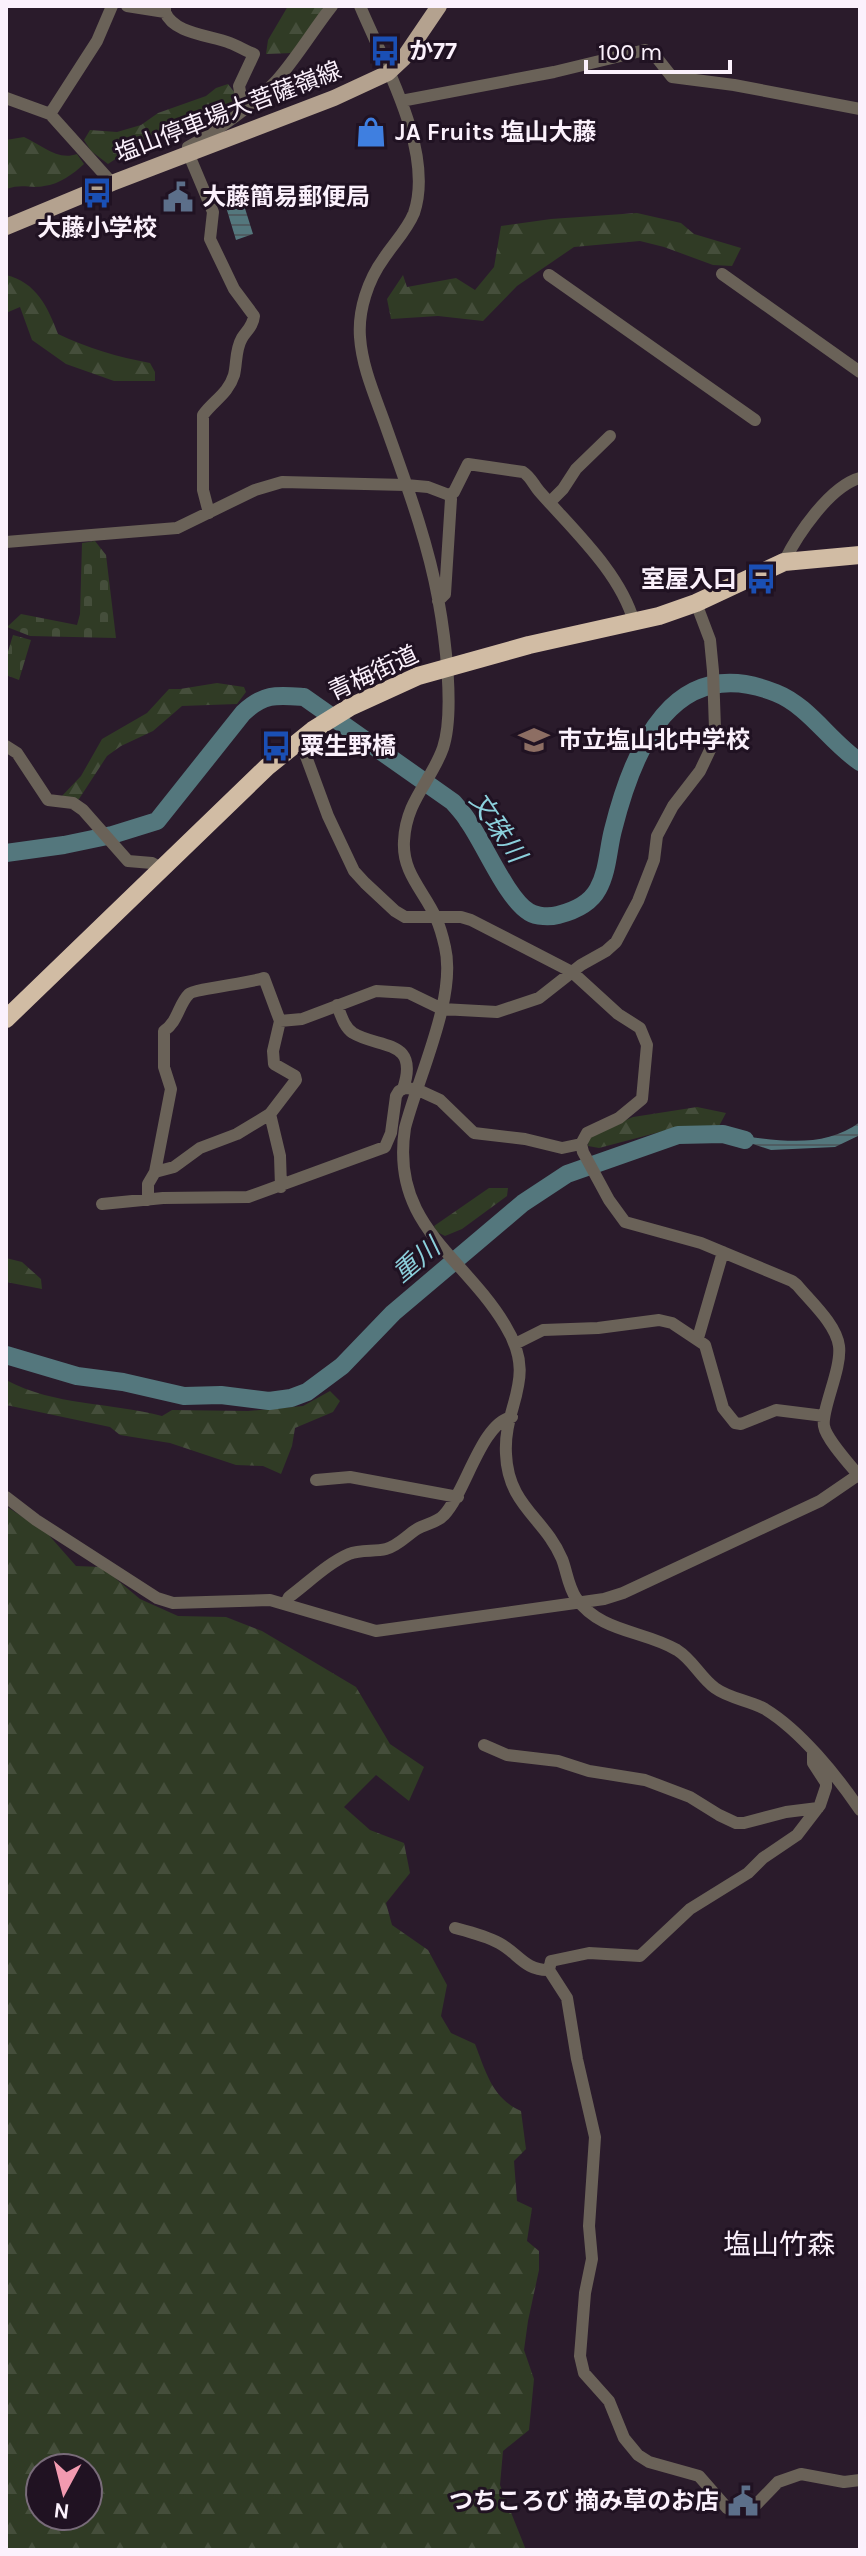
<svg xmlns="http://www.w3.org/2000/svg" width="866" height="2556" viewBox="0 0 866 2556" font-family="Karla,'Noto Sans JP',sans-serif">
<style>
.forest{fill:url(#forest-firs);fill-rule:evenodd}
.cemetery{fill:url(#cemetery-stones)}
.water{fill:url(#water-rules)}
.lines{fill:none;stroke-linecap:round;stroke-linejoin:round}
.river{stroke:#54777d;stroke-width:18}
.minor{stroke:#6a6258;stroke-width:12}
.major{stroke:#b4a28f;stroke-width:16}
.highway{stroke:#d1bca4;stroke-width:18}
.labels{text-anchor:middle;stroke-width:6;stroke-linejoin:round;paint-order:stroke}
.poi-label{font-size:24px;font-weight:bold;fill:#fbf1fc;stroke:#201222;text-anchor:start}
.street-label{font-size:24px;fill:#fbf1fc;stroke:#201222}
.water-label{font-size:26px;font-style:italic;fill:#8bcfdb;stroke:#201222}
.quarter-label{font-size:28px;fill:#fbf1fc;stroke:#201222}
</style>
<defs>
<pattern id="forest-firs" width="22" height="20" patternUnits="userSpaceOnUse" patternTransform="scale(2)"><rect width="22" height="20" fill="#303b25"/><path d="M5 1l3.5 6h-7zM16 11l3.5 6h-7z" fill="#454e3b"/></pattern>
<pattern id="cemetery-stones" width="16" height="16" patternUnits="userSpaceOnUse" patternTransform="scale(2)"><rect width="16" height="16" fill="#303b25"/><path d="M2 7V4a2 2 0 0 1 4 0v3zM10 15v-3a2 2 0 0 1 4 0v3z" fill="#454e3b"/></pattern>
<pattern id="water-rules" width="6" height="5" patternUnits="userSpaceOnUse" patternTransform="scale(2)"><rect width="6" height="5" fill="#54777d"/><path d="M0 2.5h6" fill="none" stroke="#4f5d62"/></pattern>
</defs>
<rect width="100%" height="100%" fill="#2a1b2b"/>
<!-- forest -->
<path class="forest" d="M288 6H326L293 53 266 54 268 40Z
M228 84 235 93 237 106 220 115 198 117 181 128 156 132 108 164 91 151 84 140 90 130 117 132 141 125 158 113 206 96 216 88Z
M24 137C42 145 57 161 77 154L84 164C73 174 60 184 44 186 29 189 24 183 6 189V140Z
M637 213 681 223 694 234 741 248 732 266 713 265 664 247 640 241 574 247 517 286 483 321 438 316 391 319 387 299 403 275 407 287 456 278 475 290 494 267 501 226 551 219Z
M6 275C36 282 48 307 58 334 87 348 118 357 150 363L155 372V381H114L66 364 32 340 20 307 6 313Z
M217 683 244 687 246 692 237 704 182 706 153 731 121 746 107 756 79 799 60 798 81 776 102 739 147 713 169 689H180Z
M697 1107 726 1113 718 1128H675L599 1148 588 1146 589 1136 633 1117Z
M489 1188H508L507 1196 462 1229 445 1236 437 1232 434 1226Z
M6 1258 22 1262 41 1279 42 1289 6 1282Z
M6 1380C55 1406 109 1402 162 1416L172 1410 248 1411 303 1406 330 1391 340 1401 333 1412 295 1428 292 1446 281 1474 263 1466 236 1465 170 1443 120 1435 110 1427 6 1405Z
M6 1506 47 1533 76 1566 102 1567 140 1599 178 1616 226 1617 262 1631 356 1687 390 1744 424 1767 409 1801 376 1775 344 1807 370 1830 404 1843 410 1873 386 1903 392 1925 428 1950 447 1985 441 2016 451 2033 475 2044C486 2072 492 2098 521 2111L526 2149 514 2161 517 2201 532 2208 527 2241 539 2251V2270L528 2321 524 2350 534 2379 529 2430 503 2451 500 2485 526 2550H6ZM40 2468H88V2516H40Z"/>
<!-- cemetery -->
<path class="cemetery" d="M95 541 106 555 116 638 30 636 7 627 21 614 77 625 80 614 82 543Z
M13 635 31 640 19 680 6 675V658Z"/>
<!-- water -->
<path class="water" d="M243 202 253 234 236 240 226 207Z
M860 1122V1135L835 1147 771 1150 723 1134C770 1138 820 1152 860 1122Z"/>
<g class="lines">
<!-- river -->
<path class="river" d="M6 853 64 845 112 835 157 821 243 713C264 693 277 695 304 697L453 802C458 808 464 814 468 821 484 843 507 899 529 912 537 917 550 917 558 915 574 911 590 904 598 889 608 871 608 849 613 830 633 750 673 651 776 693 809 706 830 742 860 762
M6 1355 77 1376 123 1382 184 1396 221 1395 269 1401 291 1398 307 1392 342 1366 393 1313 523 1203 567 1174 678 1135 723 1134 745 1140"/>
<!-- minor -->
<path class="minor" d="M127 6 165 12V6
M360 6C383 61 435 152 414 213 407 230 394 243 384 258 368 280 358 310 360 337 362 367 375 396 385 424 405 481 427 538 438 598 445 636 455 712 443 748 431 782 406 800 404 841 402 873 424 891 436 918 440 927 443 938 445 947 457 997 418 1077 405 1128 390 1225 463 1255 505 1325 539 1380 503 1404 506 1454 508 1506 545 1518 562 1559 567 1572 568 1586 576 1598 601 1633 643 1630 677 1650 693 1660 700 1677 715 1688 730 1699 749 1700 765 1709 801 1731 837 1776 860 1810
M165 12C174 34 210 35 230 43 238 46 246 51 254 54L239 86 243 108
M6 98 50 114 112 183
M401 101 554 72 645 50 653 53 672 77 734 85 860 109
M50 114 97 41 112 6
M722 274 860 372
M549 275 755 420
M449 495 454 492 468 464 523 472C531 477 533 484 539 491 572 529 620 572 634 622
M550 502 563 489 576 469 610 436
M209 513 203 490V415C214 400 228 394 234 375 237 363 235 350 242 338 247 330 253 326 254 316L234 289 210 239 213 212 189 155 188 147C216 132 256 103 277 80 298 56 313 30 332 6
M6 542 177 528 255 490 282 482 406 485 428 487 449 495
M784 562C797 535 830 486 860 478
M438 601 445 594 451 499 449 495
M300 740 328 816 354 871 365 883 395 911 405 917H461L471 920 572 972 618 1014 640 1028 647 1045 642 1099 619 1118 587 1133 581 1144 583 1152 609 1200 625 1222 701 1243 792 1281 797 1285C811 1302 836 1324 839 1346 842 1369 821 1410 824 1426 826 1439 851 1466 860 1477
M6 746 17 753 48 800 73 803 83 810 128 861 152 863 161 868
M337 1005C341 1015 344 1027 353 1033 379 1049 420 1038 403 1089
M280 1021 302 1019 376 991 409 993 442 1009 497 1012 539 998 581 965 606 951 616 942 638 901 654 860 657 836 673 806 700 771 710 750 715 729 713 671 710 640 696 603
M155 1172 174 1167 200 1148 237 1134 270 1114
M148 1200V1184L155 1172 171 1089 164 1067V1031C178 1022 178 1005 189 994 194 989 250 983 264 978L280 1021 273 1051 274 1064 295 1076 296 1080 270 1114 280 1156 281 1187
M102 1204 163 1198 248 1197 385 1147 391 1133 396 1096 399 1091 405 1088 416 1089 440 1100 474 1133 525 1139 562 1148 581 1144
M698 1338 723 1252
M515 1344 543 1330 598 1328 659 1320 672 1323 705 1345 723 1408 735 1423 741 1424 776 1410 824 1416
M316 1480 350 1477 458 1497
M6 1497 36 1520 157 1598 173 1603 270 1600 376 1631 604 1599 623 1593 820 1501 858 1475
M286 1603 289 1597C308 1583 328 1563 349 1554 361 1549 374 1552 386 1549 398 1546 406 1536 417 1529 425 1524 437 1523 444 1515 466 1492 481 1423 512 1417
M484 1745 507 1755 558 1761 589 1771 645 1780 690 1797 719 1815 736 1823H744L786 1812 818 1808
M813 1753V1763L826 1783V1787L820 1805 797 1835 763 1858 748 1873 690 1909 640 1956 589 1953 551 1961 549 1970 567 1998 577 2059 595 2137 589 2226 592 2259 585 2293 580 2356 584 2373 609 2401 624 2438 638 2455 649 2462 699 2476 727 2508 734 2512 751 2510 778 2482 801 2474 844 2482 860 2480
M455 1928C470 1932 486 1936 499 1943 518 1953 525 1971 549 1970"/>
<!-- major -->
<path class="major" d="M6 227 112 183 334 98 388 73 403 59 439 6"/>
<!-- highway -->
<path class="highway" d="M6 1019 267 767 313 730 350 707 418 676 529 645 659 616 696 603 784 562 860 555"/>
</g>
<!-- icons -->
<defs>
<g id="bus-bare" transform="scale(2.4)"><path d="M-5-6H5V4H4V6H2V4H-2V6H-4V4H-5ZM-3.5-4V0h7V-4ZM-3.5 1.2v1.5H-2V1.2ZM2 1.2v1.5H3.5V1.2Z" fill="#1a4fb4" stroke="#201222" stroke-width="2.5" paint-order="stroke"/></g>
<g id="shop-bare" transform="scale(2.4)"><path d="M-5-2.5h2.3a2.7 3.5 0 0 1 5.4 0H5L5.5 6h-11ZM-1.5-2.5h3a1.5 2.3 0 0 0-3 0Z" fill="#3f7fe0" stroke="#201222" stroke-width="2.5" paint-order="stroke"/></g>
<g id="civic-bare" transform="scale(2.4)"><path d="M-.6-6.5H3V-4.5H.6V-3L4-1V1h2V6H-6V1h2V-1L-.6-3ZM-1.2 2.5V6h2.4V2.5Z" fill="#5c6f8a" stroke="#201222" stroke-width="2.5" paint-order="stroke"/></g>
<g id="school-bare" transform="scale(2.4)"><path d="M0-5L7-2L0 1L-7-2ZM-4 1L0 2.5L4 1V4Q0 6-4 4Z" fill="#8d6e63" stroke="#201222" stroke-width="2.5" paint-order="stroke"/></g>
</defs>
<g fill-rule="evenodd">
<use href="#bus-bare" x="385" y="51"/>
<use href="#shop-bare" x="371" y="132"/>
<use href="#bus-bare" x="97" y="193"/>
<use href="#civic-bare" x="178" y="197"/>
<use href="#bus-bare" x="761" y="579"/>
<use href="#school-bare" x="534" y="740"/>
<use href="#bus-bare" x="276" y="746"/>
<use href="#civic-bare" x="743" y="2501"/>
</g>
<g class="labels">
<!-- poi labels -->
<g class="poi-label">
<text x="409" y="59">か77</text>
<text x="395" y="140">JA Fruits 塩山大藤</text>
<text x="202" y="205">大藤簡易郵便局</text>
<text x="97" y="236" text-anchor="middle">大藤小学校</text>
<text x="737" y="587" text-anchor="end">室屋入口</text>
<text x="558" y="748">市立塩山北中学校</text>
<text x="300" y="754">粟生野橋</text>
<text x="719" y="2509" text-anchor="end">つちころび 摘み草のお店</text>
</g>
<!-- street labels -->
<g class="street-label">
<text transform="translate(228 112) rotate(-21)" y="8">塩山停車場大菩薩嶺線</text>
<text transform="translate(373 673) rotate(-25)" y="8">青梅街道</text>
</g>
<!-- water labels -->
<g class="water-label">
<text transform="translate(498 827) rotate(56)" y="9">文珠川</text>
<text transform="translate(416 1260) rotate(-40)" y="9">重川</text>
</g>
<!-- quarter labels -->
<g class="quarter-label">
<text x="779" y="2254">塩山竹森</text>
</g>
</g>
<!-- border -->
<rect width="866" height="2556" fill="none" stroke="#fbf1fc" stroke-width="16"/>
<!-- north arrow -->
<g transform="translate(64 2492) rotate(187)"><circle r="38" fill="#201222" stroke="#786b79" stroke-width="2"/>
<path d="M0-6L14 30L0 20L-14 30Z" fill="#f29ab0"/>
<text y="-12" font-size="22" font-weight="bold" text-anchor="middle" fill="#fbf1fc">N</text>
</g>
<!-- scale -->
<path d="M586 60v12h144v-12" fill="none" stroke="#fbf1fc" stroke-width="4"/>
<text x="598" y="60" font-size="24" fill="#fbf1fc" stroke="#201222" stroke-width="6" paint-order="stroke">100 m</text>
</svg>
